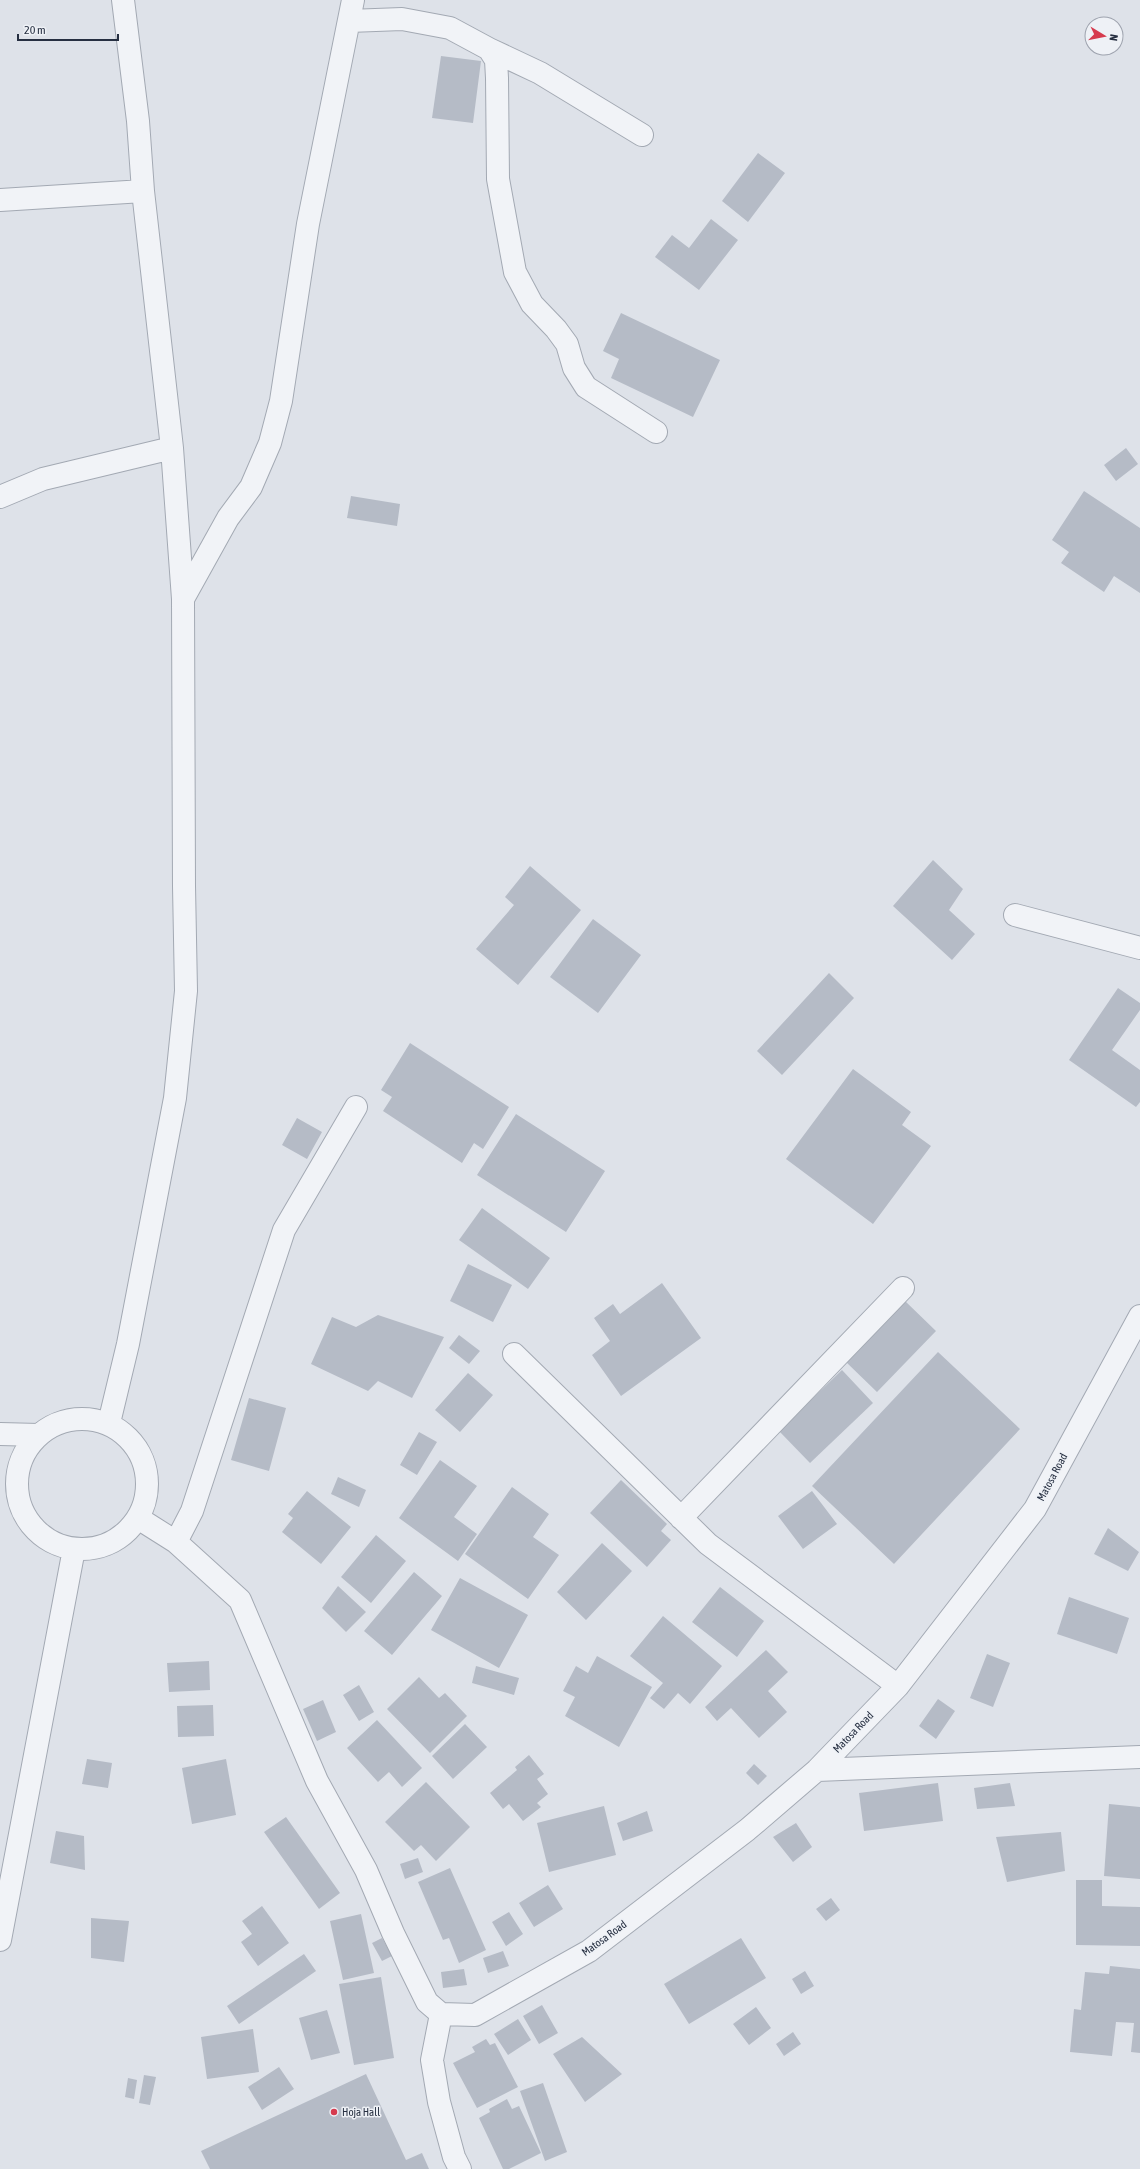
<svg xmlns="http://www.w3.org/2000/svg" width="1140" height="2169" viewBox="0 0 1140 2169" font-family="'Asap Condensed',sans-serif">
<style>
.building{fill:#b5bbc6}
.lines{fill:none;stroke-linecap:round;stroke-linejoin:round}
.minor-casing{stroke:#a3a9b3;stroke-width:24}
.minor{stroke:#f1f3f7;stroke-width:22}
.poi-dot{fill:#d63b4e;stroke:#eef1f6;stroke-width:1.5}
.labels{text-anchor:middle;stroke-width:3;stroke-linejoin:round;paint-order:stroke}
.street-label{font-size:11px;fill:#262f41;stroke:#eef1f6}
.poi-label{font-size:11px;fill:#262f41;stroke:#eef1f6;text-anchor:start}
</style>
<rect width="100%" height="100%" fill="#dee2e9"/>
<!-- building -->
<path class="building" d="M441 56 481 61 473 123 432 118Z
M758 153 785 173 748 222 722 201Z
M711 219 738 240 699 290 655 257 672 235 689 248Z
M621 313 720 360 693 417 611 378 619 359 603 351Z
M1126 448 1138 464 1116 481 1104 465Z
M1084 491 1140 528V593L1114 576 1104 592 1061 563 1069 552 1052 540Z
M351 496 400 504 397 526 347 518Z
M933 860 963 889 949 910 975 934 952 960 893 906Z
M530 866 581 910 518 985 476 949 514 905 505 897Z
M593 919 641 955 598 1013 550 977Z
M829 973 854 998 782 1075 757 1051Z
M1118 988 1140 1003V1010L1112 1050 1140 1070V1102L1136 1107 1069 1060Z
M410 1043 509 1107 483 1149 474 1143 462 1163 383 1111 392 1097 381 1090Z
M853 1069 911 1112 902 1125 931 1146 873 1224 786 1159Z
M516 1114 605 1171 566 1232 477 1175Z
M297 1118 322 1132 307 1159 282 1145Z
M482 1208 550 1258 528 1289 459 1240Z
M468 1264 512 1285 493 1322 450 1301Z
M662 1283 701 1338 621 1396 592 1355 610 1341 594 1318 613 1304 620 1314Z
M905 1301 936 1331 877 1392 846 1362Z
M378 1315 444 1337 412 1398 378 1381 368 1391 311 1364 332 1317 356 1327Z
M459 1335 480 1351 469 1364 449 1348Z
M938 1352 1020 1429 894 1564 812 1486Z
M842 1370 873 1403 810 1463 779 1431Z
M468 1373 493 1395 460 1432 435 1410Z
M249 1398 286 1408 269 1471 231 1460Z
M419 1432 437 1442 417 1475 400 1465Z
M440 1460 477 1486 454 1517 477 1534 458 1561 399 1518Z
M338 1477 366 1490 359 1507 331 1494Z
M621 1480 667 1524 661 1531 671 1540 647 1567 590 1513Z
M512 1487 549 1514 533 1537 559 1555 528 1599 465 1554Z
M307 1491 351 1527 321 1564 282 1532 293 1518 288 1514Z
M812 1491 837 1524 803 1549 778 1516Z
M1108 1528 1139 1552 1128 1571 1094 1554Z
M376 1535 406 1561 371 1603 341 1577Z
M602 1543 632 1571 586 1620 557 1592Z
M414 1572 442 1596 392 1655 364 1631Z
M460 1578 528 1615 499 1668 431 1630Z
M338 1586 366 1612 346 1632 322 1608Z
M720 1587 764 1621 737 1657 692 1622Z
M1069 1597 1129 1618 1117 1654 1057 1634Z
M663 1616 722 1666 690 1704 678 1693 664 1709 650 1698 663 1683 630 1656Z
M766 1650 788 1672 768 1691 787 1712 759 1738 731 1708 717 1721 705 1707Z
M987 1654 1010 1663 993 1707 970 1698Z
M597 1656 652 1687 619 1747 565 1716 575 1697 563 1691 576 1666 588 1673Z
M209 1661 210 1690 169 1692 167 1663Z
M476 1666 519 1678 514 1695 472 1683Z
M419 1677 439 1698 445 1693 467 1716 430 1753 387 1709Z
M359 1685 374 1712 359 1721 343 1695Z
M938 1699 955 1711 936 1739 919 1726Z
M323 1700 336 1732 317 1741 303 1709Z
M213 1705 214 1736 178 1737 177 1706Z
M377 1720 422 1768 402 1787 389 1772 378 1782 347 1748Z
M465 1724 487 1747 453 1779 432 1756Z
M529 1755 544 1774 537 1779 548 1794 537 1803 541 1807 523 1821 509 1804 503 1809 490 1793 517 1770 515 1767Z
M87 1759 112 1763 108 1788 82 1784Z
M226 1759 236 1815 192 1824 182 1768Z
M754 1764 767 1776 758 1785 746 1773Z
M426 1782 470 1827 436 1861 421 1845 414 1851 385 1822Z
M938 1783 943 1821 864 1831 859 1793Z
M1010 1783 1015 1806 977 1809 974 1788Z
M1109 1804 1140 1807V1879L1104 1876Z
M604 1806 616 1855 549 1872 537 1823Z
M647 1811 653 1831 623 1841 617 1823Z
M286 1817 340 1893 319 1909 264 1832Z
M796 1823 812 1847 793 1862 773 1837Z
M56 1831 84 1836 85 1870 50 1863Z
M1061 1832 1065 1871 1007 1882 996 1837Z
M418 1858 423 1872 405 1879 400 1864Z
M450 1868 486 1950 459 1963 449 1938 443 1940 418 1882Z
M1076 1880H1102V1906L1140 1907V1946L1076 1945Z
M548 1885 563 1909 534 1927 519 1903Z
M831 1898 840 1910 826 1921 816 1909Z
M262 1906 289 1943 258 1966 241 1942 252 1934 242 1921Z
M509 1912 523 1934 506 1946 492 1922Z
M361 1914 374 1973 343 1980 330 1921Z
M91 1918 129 1921 124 1962 91 1958Z
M382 1938 392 1956 382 1961 372 1943Z
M741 1938 766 1978 689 2024 664 1984Z
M503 1951 509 1966 488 1973 483 1958Z
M304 1954 316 1971 239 2024 227 2006Z
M1110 1966 1140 1969V2053L1131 2052 1134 2023 1116 2022 1112 2056 1070 2052 1074 2009 1081 2010 1085 1972 1109 1974Z
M464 1969 467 1985 443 1988 441 1972Z
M805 1971 814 1986 801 1994 792 1979Z
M381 1977 394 2058 354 2065 339 1984Z
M542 2005 558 2033 539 2044 523 2016Z
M756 2007 771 2028 749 2045 733 2024Z
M327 2010 340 2053 311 2060 299 2018Z
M518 2019 531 2040 508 2055 494 2034Z
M253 2029 259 2072 207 2079 201 2037Z
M793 2032 801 2044 784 2056 776 2044Z
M582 2037 622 2074 585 2102 553 2054Z
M486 2039 490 2045 495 2043 518 2087 477 2108 453 2063 475 2052 472 2047Z
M279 2067 294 2089 262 2110 248 2087Z
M366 2074 406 2160 422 2153 429 2169H210L201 2151Z
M144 2075 156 2077 150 2105 139 2103Z
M128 2078 137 2080 134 2099 125 2097Z
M543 2083 567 2152 545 2161 520 2091Z
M507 2099 512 2109 519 2106 541 2153 509 2169H503L479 2118 490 2112 489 2109Z"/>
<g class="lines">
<!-- minor casing -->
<g class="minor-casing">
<path id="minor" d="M349 21 402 19 450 28 489 49 496 60 497 78 498 179 515 272 532 304 556 329 567 344 574 368 586 387 656 432
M489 49 540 73 642 135
M0 200 143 191
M0 497 43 479 172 448
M183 599 228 518 251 487 270 443 281 401 308 224 353 0
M1015 915 1140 948
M514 1354 708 1544 898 1686
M17 1484a65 65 0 1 1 130 0a65 65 0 1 1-130 0Z
M109 1423 128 1344 175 1098 186 991 184 886 183 599 172 448 143 191 138 121 123 0
M0 1434 39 1435
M138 1518 176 1542 240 1600 317 1781 366 1870 393 1933 427 2002 441 2014
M681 1518 903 1288
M176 1542 192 1511 284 1230 356 1107
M817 1770 1140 1757
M0 1940 74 1549
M441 2014 475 2015 589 1951 747 1830 817 1770 898 1686 1035 1509 1140 1316
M441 2014 432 2060 439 2102 454 2157 460 2169"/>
</g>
<!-- minor -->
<use href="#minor" class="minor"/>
</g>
<!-- markers -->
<circle class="poi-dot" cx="334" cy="2112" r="4"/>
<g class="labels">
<!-- street labels -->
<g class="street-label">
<text transform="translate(1052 1477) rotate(-62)" y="4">Matosa Road</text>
<text transform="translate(853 1732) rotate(-46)" y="4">Matosa Road</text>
<text transform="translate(604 1938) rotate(-36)" y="4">Matosa Road</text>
</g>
<!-- poi labels -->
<g class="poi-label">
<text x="342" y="2116">Hoja Hall</text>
</g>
</g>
<!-- north arrow -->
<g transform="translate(1104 36) rotate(100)"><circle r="19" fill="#eef1f6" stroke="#9ea3ae"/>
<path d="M0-3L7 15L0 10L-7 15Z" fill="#d63b4e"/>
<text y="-6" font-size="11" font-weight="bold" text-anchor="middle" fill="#262f41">N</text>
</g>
<!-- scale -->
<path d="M18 34v6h100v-6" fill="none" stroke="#262f41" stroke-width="2"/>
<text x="24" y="34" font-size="12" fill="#262f41" stroke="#eef1f6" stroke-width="3" paint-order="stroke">20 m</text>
</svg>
